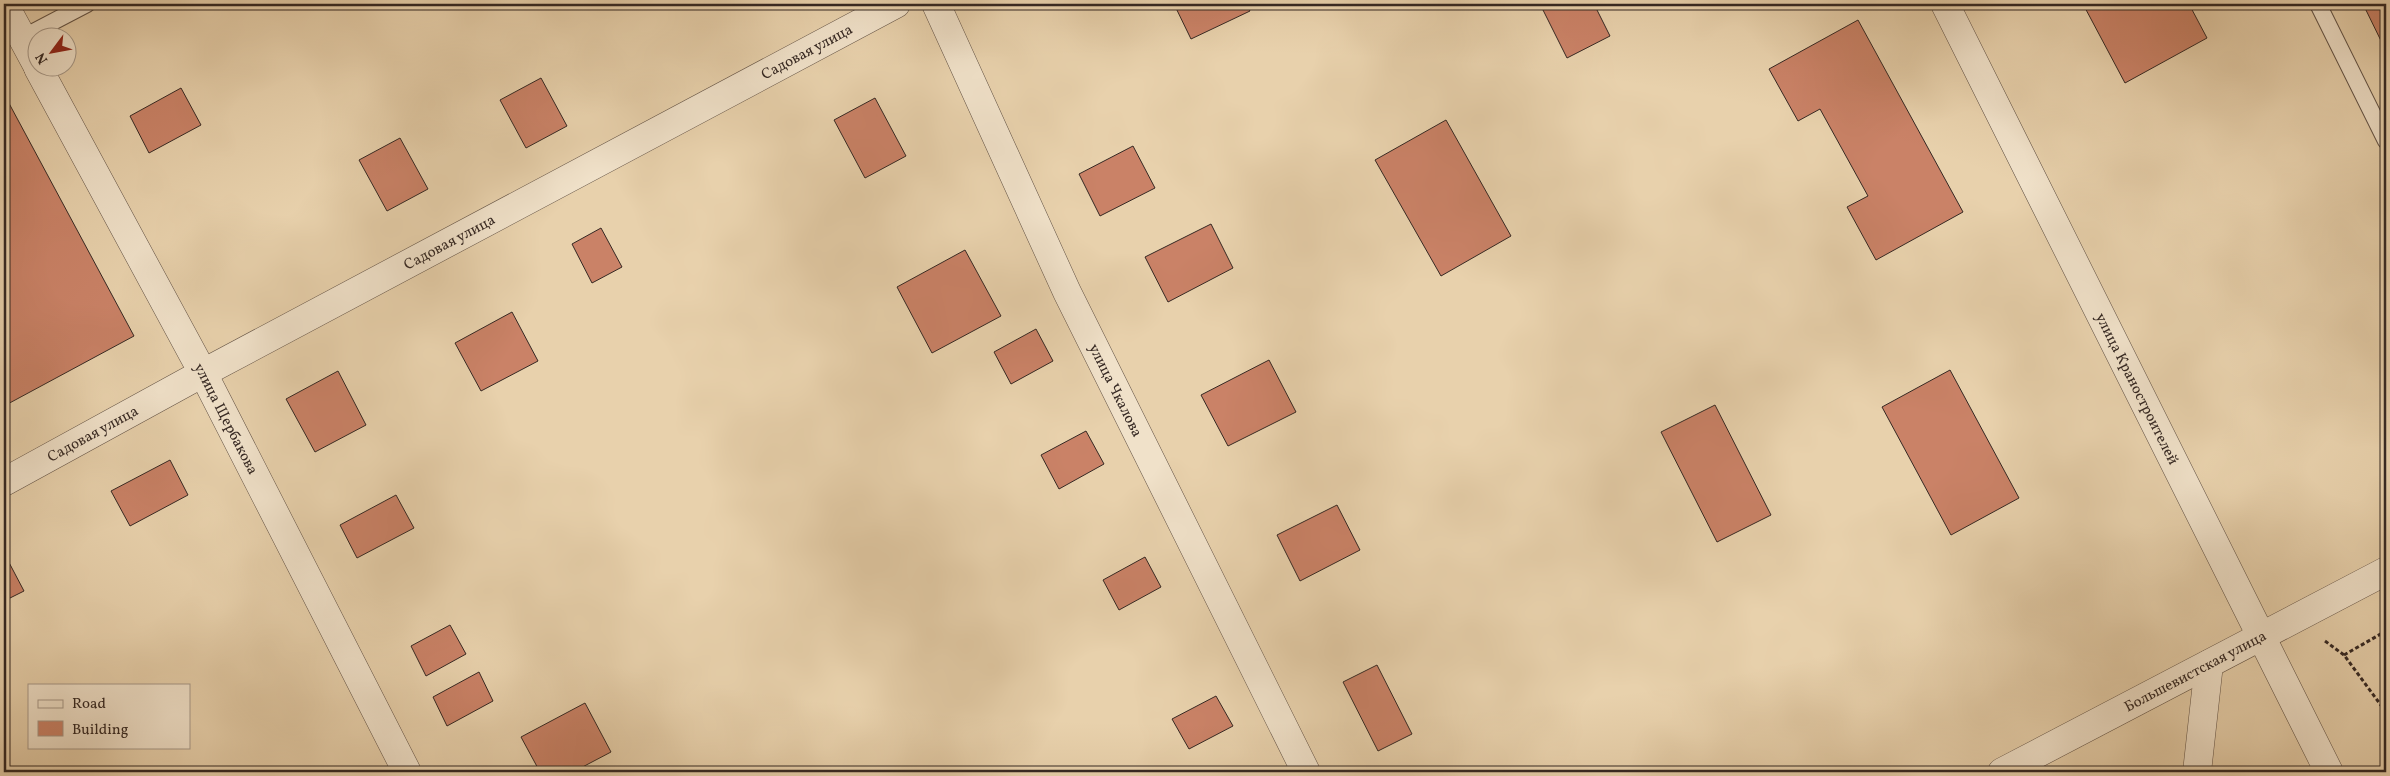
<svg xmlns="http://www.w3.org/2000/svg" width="2390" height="776" viewBox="0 0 2390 776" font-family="Vollkorn,serif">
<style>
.building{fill:#ca8267;stroke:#352823}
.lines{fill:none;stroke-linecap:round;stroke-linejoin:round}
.service-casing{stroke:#625245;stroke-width:18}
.minor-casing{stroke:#625245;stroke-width:29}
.tertiary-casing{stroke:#625245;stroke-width:29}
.path{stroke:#352823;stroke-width:3;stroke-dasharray:4 2.5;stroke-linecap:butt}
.service{stroke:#f0e1c9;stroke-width:16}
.minor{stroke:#f0e1c9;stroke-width:28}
.tertiary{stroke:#f0e1c9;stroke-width:28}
.labels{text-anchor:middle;stroke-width:4.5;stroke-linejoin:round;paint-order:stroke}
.street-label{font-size:15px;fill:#352823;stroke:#f0e1c9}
</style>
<rect width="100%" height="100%" fill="#e8d1ac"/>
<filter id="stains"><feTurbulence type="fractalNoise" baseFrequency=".004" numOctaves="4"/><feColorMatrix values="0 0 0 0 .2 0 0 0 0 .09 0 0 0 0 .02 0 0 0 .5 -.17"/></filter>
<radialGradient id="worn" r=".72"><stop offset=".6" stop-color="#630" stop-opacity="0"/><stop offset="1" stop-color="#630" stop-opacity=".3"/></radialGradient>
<!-- building -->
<path class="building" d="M1174 4H1246L1250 11 1191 39Z
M1540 4H1594L1610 36 1567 58Z
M2083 4H2189L2207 38 2125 83Z
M2363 4H2386V51Z
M1858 20 1963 212 1876 260 1847 207 1868 196 1820 109 1798 121 1769 69Z
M541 78 567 126 526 148 500 100Z
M181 88 201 125 149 153 130 116Z
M4 94 134 336 4 406Z
M875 98 906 156 865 178 834 120Z
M1446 120 1511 236 1441 276 1375 160Z
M400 138 428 189 387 211 359 160Z
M1133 146 1155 188 1100 216 1079 174Z
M1211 224 1233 268 1168 302 1145 257Z
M601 228 622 267 592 283 572 244Z
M965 250 1001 316 932 353 897 287Z
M512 312 538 361 481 391 455 343Z
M1036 329 1053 361 1011 384 994 352Z
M1269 360 1296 412 1228 446 1201 395Z
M1950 370 2019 498 1951 535 1882 407Z
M338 371 366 425 315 452 286 399Z
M1715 405 1771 515 1717 542 1661 432Z
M1086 431 1104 464 1059 489 1041 455Z
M170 460 188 495 130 526 111 491Z
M396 495 414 528 357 558 340 525Z
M1337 505 1360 550 1300 581 1277 535Z
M4 553 24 591 4 601Z
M1145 557 1161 587 1119 610 1103 580Z
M450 625 466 654 426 676 411 646Z
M1377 665 1412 734 1378 751 1343 682Z
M479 672 493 701 447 726 433 697Z
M1216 696 1233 726 1189 749 1172 719Z
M585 703 611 752 573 772H540L521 737Z"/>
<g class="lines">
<!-- service casing -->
<g class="service-casing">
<path id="service" d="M2318 4 2386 141
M22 38 87 4"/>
</g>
<!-- minor casing -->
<g class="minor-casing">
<g id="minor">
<path id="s1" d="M936 4 1067 292 1306 772"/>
<path id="s2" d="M4 482 203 373"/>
<path d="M2197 772 2209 664"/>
</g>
</g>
<!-- tertiary casing -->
<g class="tertiary-casing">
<g id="tertiary">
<path d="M4 4 38 67"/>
<path id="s3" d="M1945 4 2329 772"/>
<path id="s4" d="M38 68 203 373 407 772"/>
<path id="s5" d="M203 373 896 4"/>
<path id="s6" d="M2002 772 2386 571"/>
</g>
</g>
<!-- path -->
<path class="path" d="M2325 641 2344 655 2386 712
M2344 655 2386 631"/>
<!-- service -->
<use href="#service" class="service"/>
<!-- minor -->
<use href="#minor" class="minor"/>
<!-- tertiary -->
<use href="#tertiary" class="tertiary"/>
</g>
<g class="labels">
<!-- street labels -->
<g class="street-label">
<text dy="5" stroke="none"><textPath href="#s5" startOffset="684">Садовая улица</textPath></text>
<text dy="5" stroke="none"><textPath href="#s5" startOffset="279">Садовая улица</textPath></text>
<text dy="5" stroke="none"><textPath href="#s3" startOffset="430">улица Краностроителей</textPath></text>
<text dy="5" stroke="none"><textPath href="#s1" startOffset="426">улица Чкалова</textPath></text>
<text dy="5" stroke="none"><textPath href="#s4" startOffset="398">улица Щербакова</textPath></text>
<text dy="5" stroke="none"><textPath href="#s2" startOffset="101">Садовая улица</textPath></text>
<text dy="5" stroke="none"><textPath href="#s6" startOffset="218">Большевистская улица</textPath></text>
</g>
</g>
<!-- margin -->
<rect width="2390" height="776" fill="none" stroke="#e8d1ac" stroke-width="20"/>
<rect x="5" y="5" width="2380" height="766" fill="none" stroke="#352823" stroke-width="2.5"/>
<rect x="10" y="10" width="2370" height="756" fill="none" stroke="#352823"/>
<!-- legend -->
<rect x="28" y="684" width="162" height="65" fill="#f0e1c9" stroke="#a59787"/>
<rect x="38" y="700" width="25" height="8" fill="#f0e1c9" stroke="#a59787"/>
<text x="72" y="708" font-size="15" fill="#352823">Road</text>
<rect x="38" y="721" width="25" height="15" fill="#ca8267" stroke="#a59787"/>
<text x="72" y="734" font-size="15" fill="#352823">Building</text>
<!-- north arrow -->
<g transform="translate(52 52) rotate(238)"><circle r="24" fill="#f0e1c9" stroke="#a59787"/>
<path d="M0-4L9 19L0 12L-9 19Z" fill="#8f2418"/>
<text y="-8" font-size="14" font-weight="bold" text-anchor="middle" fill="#352823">N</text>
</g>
<rect width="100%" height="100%" filter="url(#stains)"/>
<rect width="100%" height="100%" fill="url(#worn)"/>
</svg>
